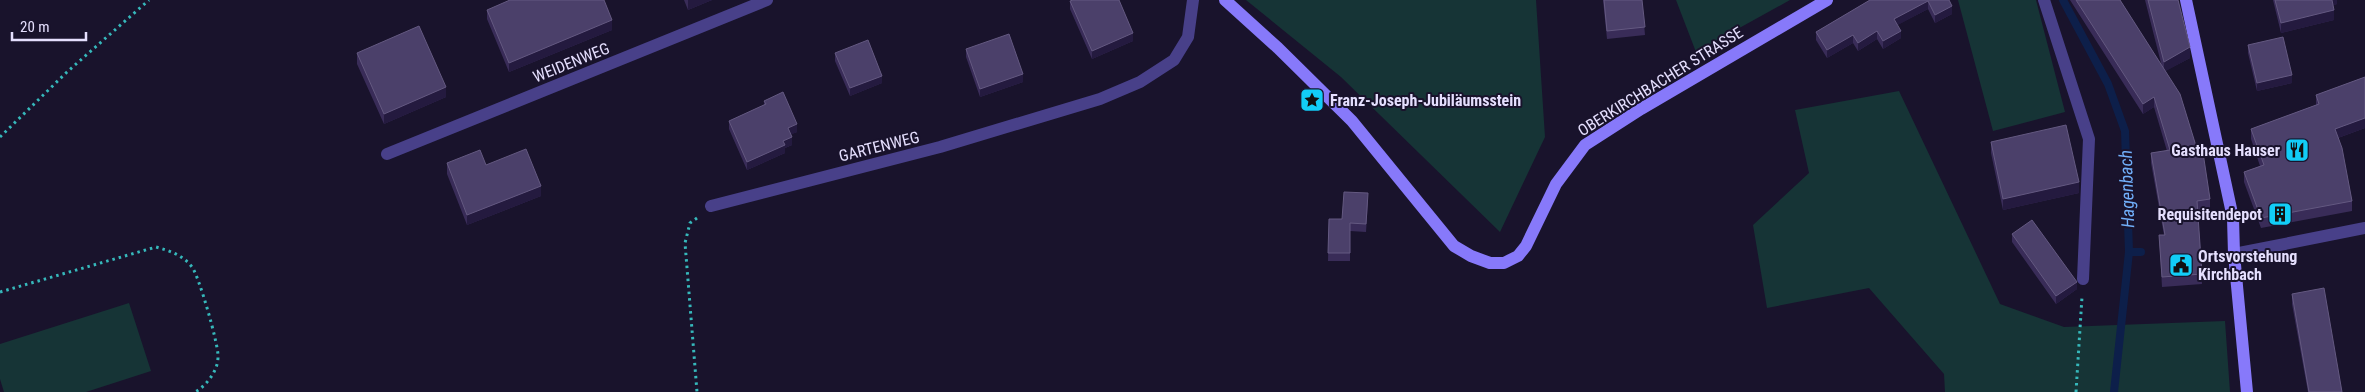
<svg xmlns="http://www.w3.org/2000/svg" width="2365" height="392" viewBox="0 0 2365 392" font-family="'Roboto Condensed',sans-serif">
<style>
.green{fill:#163436}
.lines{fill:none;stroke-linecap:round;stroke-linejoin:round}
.stream{stroke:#0d1f4a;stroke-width:8}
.path{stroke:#36b8bb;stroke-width:3;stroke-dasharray:2.5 4;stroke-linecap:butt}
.lane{stroke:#484089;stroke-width:12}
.street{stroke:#484089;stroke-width:12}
.secondary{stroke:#8779fa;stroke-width:12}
.wall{fill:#392c58}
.shaded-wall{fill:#241a3f}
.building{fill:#4b406a;stroke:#645981}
.labels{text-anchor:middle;stroke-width:4;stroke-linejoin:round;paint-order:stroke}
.street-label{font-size:16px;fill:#e5dffe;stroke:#19132c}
.poi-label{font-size:16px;font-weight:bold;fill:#e5dffe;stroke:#19132c;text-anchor:start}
.water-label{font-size:18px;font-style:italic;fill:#71affa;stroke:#19132c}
</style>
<rect width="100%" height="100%" fill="#19132c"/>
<!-- green -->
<path class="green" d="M1246 0H1536L1545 137 1500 232 1341 77Z
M1676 0H1790L1696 52Z
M1958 0H2036L2065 112 1993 131Z
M1899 91 2000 304 2064 327 2225 321 2230 392H1945L1944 374 1869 288 1767 308 1753 225 1809 173 1795 110Z
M129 303 151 371 86 392H4L0 379V344Z"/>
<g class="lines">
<!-- stream -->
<path class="stream" d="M2063 0 2108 84 2125 131 2129 252 2114 392
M2129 252H2141"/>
<!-- path -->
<path class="path" d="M0 137 67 72 149 0
M697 218 690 223 685 243 697 392
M0 292 156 247C170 251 183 255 192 267 199 276 219 346 218 357 218 371 206 386 195 392
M2076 392 2082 297"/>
<!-- lane -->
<path class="lane" d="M2044 0 2089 139 2083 279"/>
<!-- street -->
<path class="street" d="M387 154 767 0
M711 206 940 147 1100 99 1140 82 1174 60 1188 37 1193 0
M2234 254 2365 228"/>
<!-- secondary -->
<path class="secondary" d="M1225 0 1278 48 1352 121 1454 246 1471 256 1490 263H1504L1518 256 1526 246 1556 184 1585 145 1641 109 1827 0
M2186 0 2233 218 2234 254 2247 392"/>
</g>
<!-- wall -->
<path class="wall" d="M684 0H712L688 10Z
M1603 0H1642L1645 35 1607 39Z
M1870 0H1949L1952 14 1935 23 1928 9 1897 25 1901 38 1883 49 1877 39 1858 51 1853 43 1827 58 1816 40V32Z
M2070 0H2120L2162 67 2145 0H2178L2190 58 2165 71 2210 199V209L2198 211 2202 284 2162 287 2159 235H2164L2151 163V153L2167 151 2154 107 2143 114Z
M2273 0H2337V4L2333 5 2334 20 2281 33Z
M1070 1 1133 41 1092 59 1070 9Z
M487 10 612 30 509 72 487 19Z
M2248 45 2292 83 2257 91 2248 53Z
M966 49 1023 82 980 97 966 57Z
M357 53 446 97 384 124 357 64Z
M835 53 882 83 850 96 835 61Z
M2365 77V128L2338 138 2352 201V211L2261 228 2244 182V172L2260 166 2251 139V129L2316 105V95Z
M764 101 797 132 791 134 792 145 785 148V153L747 170 729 129V121L764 105Z
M1991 142 2079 193 2003 210 1991 153Z
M447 163 486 165 541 196 467 225 447 174Z
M1368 201 1366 232 1350 231V261H1328L1329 219H1342Z
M2012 234 2077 289 2056 304 2012 242Z
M2292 294 2342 392H2308L2292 304Z"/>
<!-- shaded-wall -->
<path class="shaded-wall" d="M688 0H712L688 10Z
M2331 0H2337V4L2331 6Z
M1928 1V9L1894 27V19Z
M1952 6V14L1935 23V15Z
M2334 10V20L2281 33V23Z
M612 20V30L509 72V63Z
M1877 31V39L1858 51V43Z
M1901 31V38L1883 49V41Z
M1133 33V41L1092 59V51Z
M1853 35V43L1827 58V50Z
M2190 47V58L2164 72V62Z
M1023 74V82L980 97V89Z
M2292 75V83L2257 91V83Z
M882 76V83L850 96V88Z
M446 87V97L384 124V114Z
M2154 97V107L2143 114V104Z
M2365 118V128L2335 139V129Z
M797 124V132L788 136V128Z
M792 137V145L785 148V153L747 170V162L783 141Z
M2079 182V193L2003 210V199Z
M541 186V196L467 225V215Z
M2077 282V289L2056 304V296Z"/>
<!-- building -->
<path class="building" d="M510 0H604L612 20 509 63 487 10Z
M1073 0H1119L1133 33 1092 51 1070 1Z
M1604 0H1642L1645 27 1607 31Z
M1870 0H1949L1952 6 1935 15 1928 1 1894 19 1901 31 1883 41 1877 31 1858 43 1853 35 1827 50 1816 32Z
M2076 0H2120L2180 94 2196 146H2202L2210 199 2197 201 2202 274 2162 277 2159 235H2165L2151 153 2170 150 2154 97 2143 104Z
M2148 0H2178L2190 47 2164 62Z
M2275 0H2332L2334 10 2281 23Z
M419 26 446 87 384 114 357 53Z
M1009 34 1023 74 980 89 966 49Z
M2283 37 2292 75 2257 83 2248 45Z
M868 40 882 76 850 88 835 53Z
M2365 77V118L2335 129 2342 148 2352 201 2261 218 2244 172 2264 165 2251 129 2319 104 2316 95Z
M783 92 797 124 788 128 792 137 783 141 785 145 747 162 729 121 766 104 764 101Z
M2066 125 2079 182 2003 199 1991 142Z
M526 149 541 186 467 215 447 163 480 150 486 165Z
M1344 192 1368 193 1366 224 1350 223V253H1328L1329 219H1342Z
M2032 220 2077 282 2056 296 2012 234Z
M2324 288 2342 392H2309L2292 294Z"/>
<!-- icons -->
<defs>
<g id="sight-square" transform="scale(1.25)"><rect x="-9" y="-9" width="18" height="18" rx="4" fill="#12cdf7" stroke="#19132c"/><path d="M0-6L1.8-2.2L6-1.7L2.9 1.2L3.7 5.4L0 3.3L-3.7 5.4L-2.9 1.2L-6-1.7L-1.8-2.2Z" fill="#111"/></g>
<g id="restaurant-square" transform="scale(1.25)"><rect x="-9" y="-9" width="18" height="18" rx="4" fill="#12cdf7" stroke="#19132c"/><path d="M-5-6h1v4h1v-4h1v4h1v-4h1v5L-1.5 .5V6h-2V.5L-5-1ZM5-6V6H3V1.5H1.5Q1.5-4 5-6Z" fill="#111"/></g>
<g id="building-square" transform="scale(1.25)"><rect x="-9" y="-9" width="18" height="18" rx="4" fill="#12cdf7" stroke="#19132c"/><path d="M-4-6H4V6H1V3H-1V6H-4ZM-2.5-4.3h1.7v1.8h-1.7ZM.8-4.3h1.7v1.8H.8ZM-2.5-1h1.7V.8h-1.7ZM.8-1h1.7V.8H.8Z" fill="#111"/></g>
<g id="civic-square" transform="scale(1.25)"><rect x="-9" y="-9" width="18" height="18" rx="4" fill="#12cdf7" stroke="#19132c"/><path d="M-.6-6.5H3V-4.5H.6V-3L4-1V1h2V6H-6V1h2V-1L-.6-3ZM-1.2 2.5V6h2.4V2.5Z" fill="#111"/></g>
</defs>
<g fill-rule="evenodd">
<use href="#sight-square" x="1312" y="100"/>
<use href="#restaurant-square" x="2297" y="150"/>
<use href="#building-square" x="2280" y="214"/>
<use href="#civic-square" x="2181" y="265"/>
</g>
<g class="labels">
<!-- street labels -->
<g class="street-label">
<text transform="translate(571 62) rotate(-22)" y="6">WEIDENWEG</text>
<text transform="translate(1660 81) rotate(-32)" y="6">OBERKIRCHBACHER STRASSE</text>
<text transform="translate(879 146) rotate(-14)" y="6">GARTENWEG</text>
</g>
<!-- poi labels -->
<g class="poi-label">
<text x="1330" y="106">Franz-Joseph-Jubiläumsstein</text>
<text x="2280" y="156" text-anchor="end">Gasthaus Hauser</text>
<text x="2262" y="220" text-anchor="end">Requisitendepot</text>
<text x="2198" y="262">Ortsvorstehung<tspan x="2198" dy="18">Kirchbach</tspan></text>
</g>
<!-- water labels -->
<g class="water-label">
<text transform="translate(2127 189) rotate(-92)" y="6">Hagenbach</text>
</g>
</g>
<!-- scale -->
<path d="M12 32v8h74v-8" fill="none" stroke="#e5dffe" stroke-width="2.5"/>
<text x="20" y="32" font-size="15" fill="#e5dffe" stroke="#19132c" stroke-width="4" paint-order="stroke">20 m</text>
</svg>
